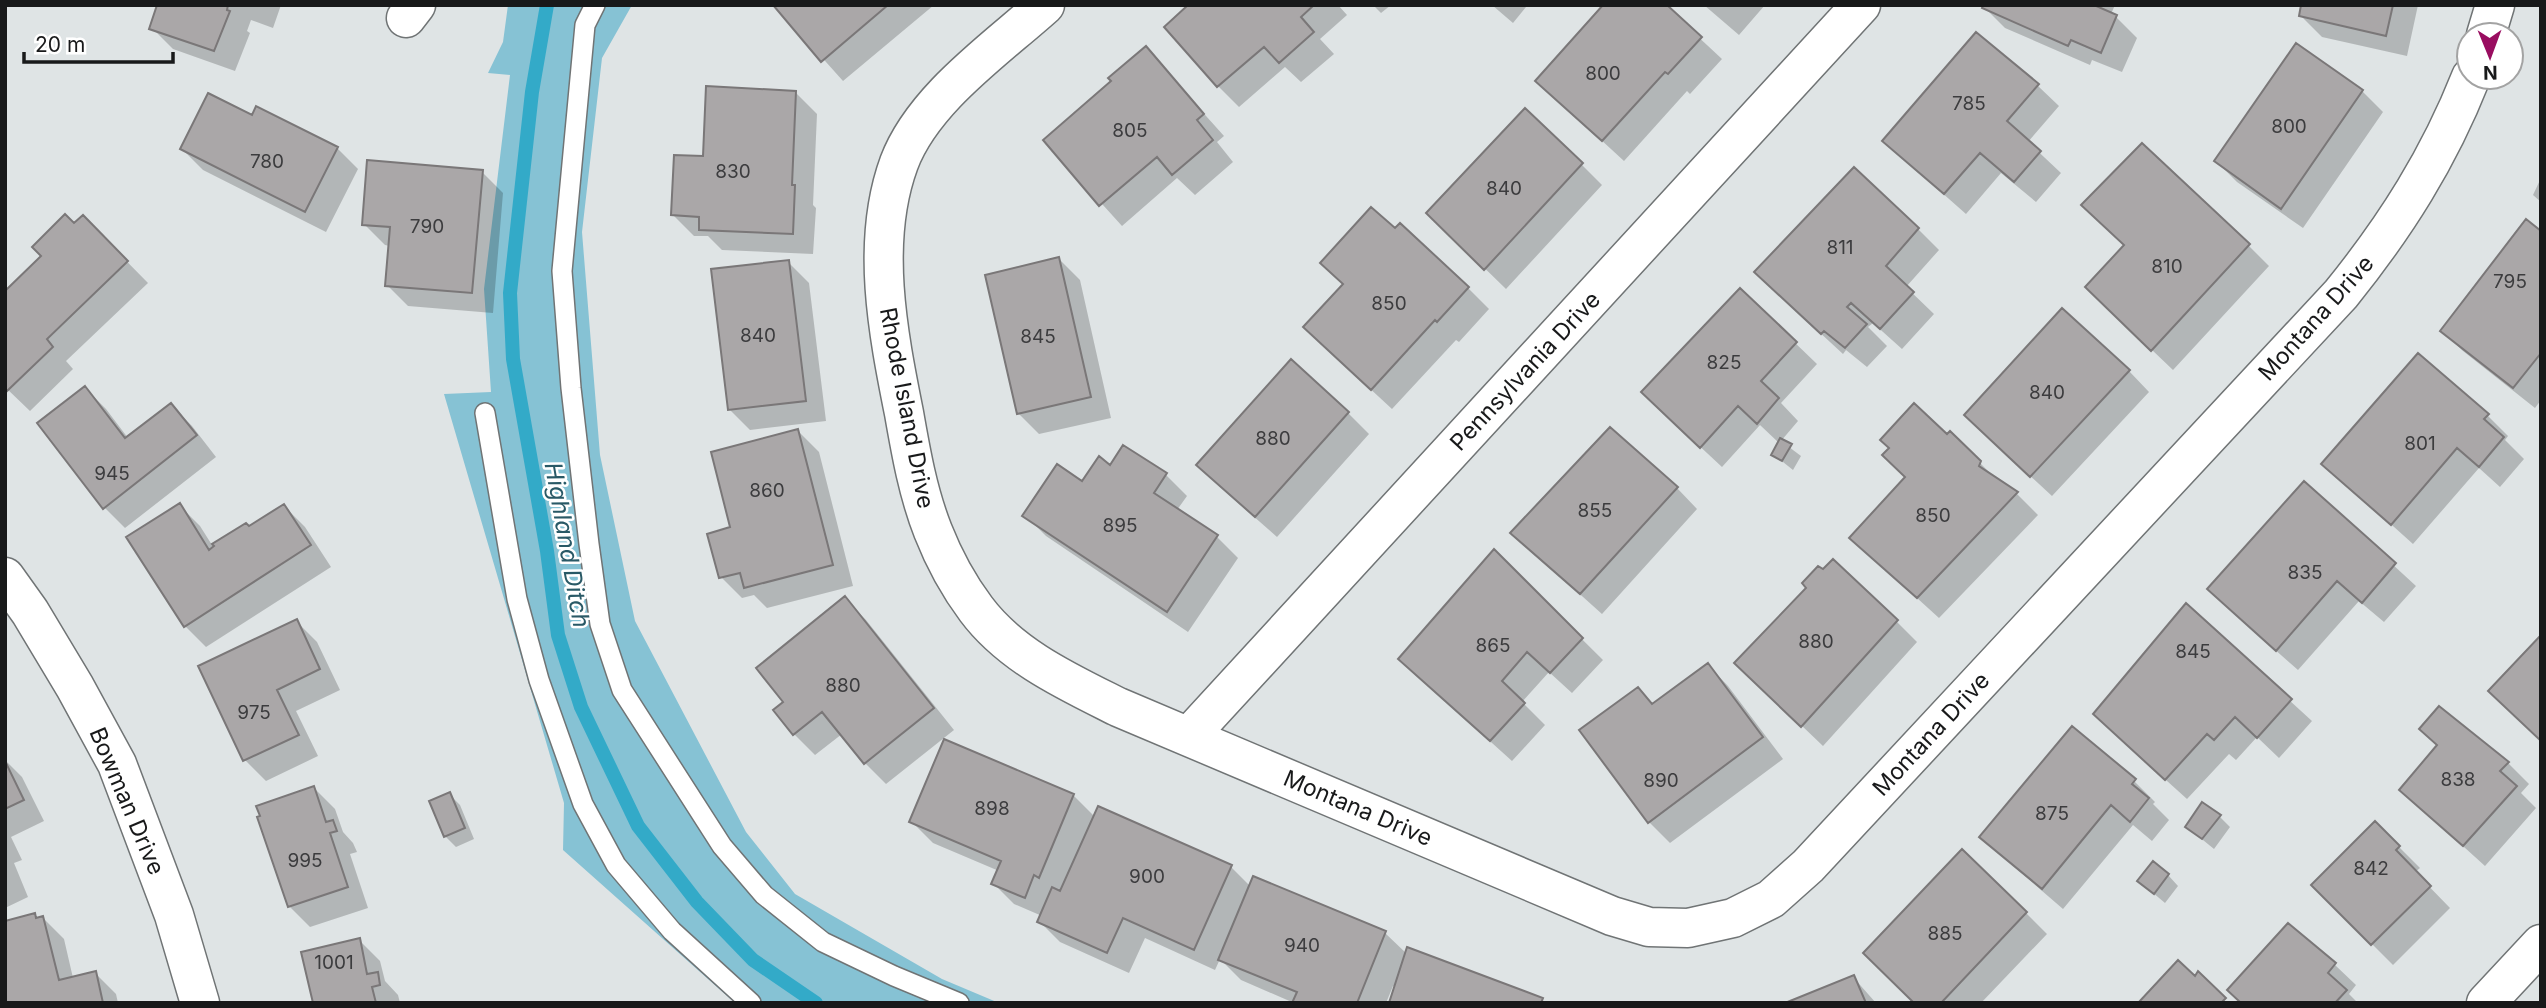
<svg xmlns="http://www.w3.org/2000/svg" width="2546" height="1008" viewBox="0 0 2546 1008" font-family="Inter,sans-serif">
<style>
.green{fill:#86c2d4}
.shadow{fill:#0003}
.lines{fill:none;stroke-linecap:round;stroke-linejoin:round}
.stream{stroke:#33aac8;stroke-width:14}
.building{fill:#aaa7a8;stroke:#7a7778;stroke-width:2}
.service-casing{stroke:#707475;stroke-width:22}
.minor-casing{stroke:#707475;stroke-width:41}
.tertiary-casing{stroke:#707475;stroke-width:41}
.service{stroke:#fff;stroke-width:19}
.minor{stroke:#fff;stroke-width:38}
.tertiary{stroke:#fff;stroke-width:38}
.labels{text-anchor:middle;stroke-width:5;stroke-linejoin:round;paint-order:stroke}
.number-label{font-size:19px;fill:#3c3c3e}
.street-label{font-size:23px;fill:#18191a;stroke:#fff}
.water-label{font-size:24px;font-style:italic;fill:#295966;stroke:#fff}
</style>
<rect width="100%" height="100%" fill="#dfe4e5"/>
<!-- green -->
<path class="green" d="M508 5H632L602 58 582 232 600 455 635 621 746 832 795 894 942 979 999 1003H735L563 850 564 803 444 394 491 392 484 289 510 75 488 73 503 42Z"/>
<!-- shadow -->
<path class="shadow" d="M159 5H281L273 28 251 20 247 31 250 33 235 71 173 49 152 28Z
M775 5H934L843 81Z
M1191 5H1338L1347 15 1320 39 1334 54 1301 82 1285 67 1239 107 1218 86Z
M1373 5H1391L1381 13Z
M1492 5H1524L1526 7 1513 23Z
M1664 5 1722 59 1690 94 1687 91 1624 161 1537 81Z
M1704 5H1765L1739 35Z
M1985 5H2115L2111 14 2116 17 2137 38 2122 72 2092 60 2090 65 2005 28 1984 7Z
M2303 5H2418L2407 56 2322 37 2301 16Z
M1976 34 2038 86 2059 106 2028 142 2061 173 2036 202 2001 173 1966 214 1906 161Z
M2296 46 2362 91 2383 112 2303 228 2237 182 2216 161Z
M1146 49 1224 136 1217 142 1233 162 1195 195 1177 178 1122 226 1045 141 1114 82Z
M796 93 817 114 813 205 816 208 813 254 722 250 708 236H694L673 215 704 158Z
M253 117 337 148 358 169 326 232 203 170 182 149Z
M1581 164 1602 185 1506 289 1428 213Z
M482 172 503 193 493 313 408 306 387 285 390 246 385 245 364 224Z
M2541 178V202L2533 195Z
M83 217 148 283 66 361 73 369 30 411 5 387 74 226Z
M1918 229 1939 250 1906 287 1934 314 1902 349 1873 323 1868 327 1887 346 1867 367 1846 350 1843 354 1777 293Z
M2541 233V400L2535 408 2463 351 2442 331Z
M2125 245H2248L2269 266 2173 370 2108 308Z
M1059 259 1080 280 1111 418 1039 434 1018 413Z
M788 262 809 283 826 421 750 430 729 409Z
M1468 288 1489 309 1459 342 1456 340 1392 409 1326 348Z
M1740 290 1817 364 1781 403 1798 421 1781 441 1801 456 1793 470 1773 454 1779 443 1760 425 1722 467 1664 413Z
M2129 371 2149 392 2052 496 1987 436Z
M85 388 106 409 128 438 171 405 192 426 216 457 125 528 104 507Z
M1348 413 1369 434 1277 537 1219 486Z
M2487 415 2508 436 2505 440 2524 459 2500 487 2479 468 2413 544 2324 464Z
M798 431 819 452 853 586 767 608 754 595 742 598 721 577 733 529Z
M1950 433 2000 483 2017 494 2038 515 1939 618 1851 538Z
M1111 467 1166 475 1187 496 1177 510 1217 537 1238 558 1188 632 1046 536 1025 515Z
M2304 483 2416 586 2384 622 2359 601 2298 670 2230 610Z
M1677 488 1697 509 1602 614 1534 553Z
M179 505 200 526 212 545 246 525 249 528 284 506 305 527 331 567 206 647 185 626Z
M1494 552 1603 660 1572 693 1549 672 1522 702 1545 725 1512 761 1421 679Z
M845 599 866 620 954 730 886 784 865 763 842 734 815 755 794 734 785 703Z
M2186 606 2312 721 2279 758 2257 737 2236 760 2229 754 2187 799 2116 735Z
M296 621 317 642 340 690 296 711 318 756 266 781 245 760 201 667Z
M1896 621 1917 642 1823 746 1757 683Z
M1708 665 1728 686 1783 759 1670 843 1649 822 1582 731 1638 689 1654 705Z
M2439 709 2508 763 2529 784 2521 793 2536 808 2485 866 2401 790 2439 746Z
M5 760 22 777 44 821 11 837 22 860 14 863 28 897 5 908Z
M2134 781 2155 802 2153 804 2169 820 2152 841 2133 825 2063 909 2003 857 1982 836Z
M314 788 335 809 343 832 353 843 357 852 350 854 368 908 310 927 289 906Z
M449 794 460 805 474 839 456 847 445 836Z
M1073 795 1095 817 1231 867 1250 886 1254 878 1385 933 1407 954 1542 999 1545 1003H1390L1396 987 1393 986 1386 1003H1294L1241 980 1220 959 1215 970 1145 938 1129 973 1060 942 1039 921 1042 916 1014 904 993 883 999 871 933 843 912 822Z
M2219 816 2230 827 2214 849 2187 827Z
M2375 823 2420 868 2415 872 2450 908 2393 965 2313 885Z
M2168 875 2178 886 2165 903 2139 881Z
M2026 913 2047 934 1981 1003H1916Z
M35 915 38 919 43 918 64 939 73 978 95 973 116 994 118 1003H5Z
M2288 925 2335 965 2356 985 2349 994 2358 1003H2242Z
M359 940 380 961 385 981 398 995 400 1003H315Z
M1853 977 1876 1003H1790Z"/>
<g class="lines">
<!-- stream -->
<path class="stream" d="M547 5 532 92 510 293 513 359 547 551 558 635 581 707 638 826 697 902 753 960 816 1003"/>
</g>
<!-- building -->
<path class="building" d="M157 5H228L227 10 230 11 214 51 149 29Z
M773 5H888L821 62Z
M1188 5H1314L1301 17 1314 32 1279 63 1264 47 1217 87 1164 27Z
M1603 5H1667L1702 37 1668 74 1665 72 1602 141 1535 81Z
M1983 5H2094L2117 15 2101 53 2071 40 2068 46 1982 8Z
M2301 5H2393L2386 36 2299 16Z
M1976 32 2039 84 2007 121 2041 151 2014 182 1980 153 1944 194 1882 141Z
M2296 43 2363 90 2281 209 2214 161Z
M1146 46 1204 114 1197 120 1213 140 1172 175 1157 157 1099 206 1043 140 1111 81 1108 78Z
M706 86 796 91 792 185H795L793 234 699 230V217L671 215 674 155 703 156Z
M208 93 252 115 256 106 338 147 305 212 180 149Z
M1525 108 1583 163 1484 270 1426 213Z
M2142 143 2250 244 2151 351 2085 287 2124 245 2081 205Z
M367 160 483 170 472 293 385 286 390 227 362 225Z
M1854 167 1919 228 1886 266 1914 292 1880 329 1851 303 1847 307 1867 324 1845 348 1824 331 1821 334 1754 272Z
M1371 207 1395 228 1400 223 1469 287 1437 322 1435 320 1371 390 1303 327 1343 284 1320 263Z
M65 214 74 223 83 215 128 261 47 339 53 347 7 391 5 389V291L41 256 32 247Z
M2526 219 2541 231V353L2513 388 2440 331Z
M1059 257 1091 397 1017 414 985 275Z
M789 260 806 401 728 410 711 269Z
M1740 288 1797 342 1761 381 1779 398 1757 424 1738 406 1700 448 1641 392Z
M2062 308 2130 370 2030 477 1964 415Z
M2418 353 2489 414 2484 419 2504 437 2479 467 2457 448 2391 525 2321 464Z
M1291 359 1349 412 1255 517 1196 465Z
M85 386 125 438 171 403 197 435 103 509 37 423Z
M1914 403 1947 434 1950 431 1981 461 1979 466 2018 492 1917 598 1849 538 1905 477 1882 455 1889 448 1880 440Z
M1610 427 1678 487 1580 594 1510 533Z
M798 429 833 565 744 588 740 573 719 578 707 534 730 527 711 452Z
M1780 438 1792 444 1782 461 1771 455Z
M1123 445 1167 473 1154 493 1218 535 1167 612 1022 516 1057 464 1082 481 1099 456 1110 465Z
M2304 481 2396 563 2362 603 2337 581 2276 651 2207 589Z
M180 503 209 550 214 546 212 544 246 523 249 526 284 504 311 545 184 627 126 537Z
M1494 549 1583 638 1550 673 1527 652 1502 681 1525 703 1490 741 1398 659Z
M1833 559 1898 620 1801 727 1734 663 1806 588 1802 583 1818 566 1823 569Z
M845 596 934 708 864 764 822 712 793 735 773 710 783 702 756 668Z
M2186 603 2292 699 2257 738 2235 717 2214 740 2207 734 2165 780 2093 714Z
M297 619 320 669 277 690 299 735 243 761 198 666Z
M2541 635V741L2488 691Z
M1708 663 1763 737 1648 823 1579 730 1638 687 1652 704Z
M2439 706 2509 762 2500 771 2517 786 2463 846 2399 790 2437 745 2419 729Z
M2072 726 2136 779 2132 784 2149 798 2130 822 2111 805 2042 889 1979 837Z
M944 739 1074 794 1039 878 1034 875 1025 898 991 884 1001 861 909 822Z
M5 761 24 800 5 809Z
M314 786 326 822 333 820 337 831 330 833 348 887 288 907 257 817 260 816 256 806Z
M450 792 465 828 444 837 429 801Z
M2202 802 2221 815 2202 839 2185 827Z
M1098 806 1232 865 1194 950 1123 918 1107 953 1037 922 1052 887 1060 891Z
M2375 821 2400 846 2396 850 2431 886 2371 945 2311 885Z
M1962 849 2027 912 1941 1003H1914L1863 953Z
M2153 861 2169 874 2154 894 2137 881Z
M1253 876 1386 931 1357 1003H1292L1297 992 1218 960Z
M35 913 36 918 43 916 59 980 96 971 103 1003H5V921Z
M2288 923 2336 963 2328 973 2347 990 2335 1003H2241L2227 990Z
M360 938 367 974 378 972 380 985 372 987 376 1003H313L301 952Z
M1407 947 1543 998 1541 1003H1389Z
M2178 960 2195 976 2198 971 2226 998 2221 1003H2138Z
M1854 975 1866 1003H1785Z"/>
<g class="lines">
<!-- service casing -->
<g class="service-casing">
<path id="service" d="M595 5 585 25 562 271 571 388 589 544 600 624 622 690 722 846 764 895 823 942 894 976 959 1003
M485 413 517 599 539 680 583 804 616 865 672 931 751 1003"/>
</g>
<!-- minor casing -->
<g class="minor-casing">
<path id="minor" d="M1045 5C996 49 923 99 899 163 870 242 888 333 904 413 911 453 918 493 933 531 944 559 958 585 976 609 1011 656 1068 682 1118 707L1612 916 1649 927 1688 928 1733 918 1771 899 1808 866 2341 294C2396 226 2439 158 2471 77
M406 18 416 5
M2486 35 2495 5
M5 577 30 612 75 687 117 764 174 915 200 1003
M1189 736 1861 5"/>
</g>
<!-- tertiary casing -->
<g class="tertiary-casing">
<path id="tertiary" d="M2486 1003 2541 944"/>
</g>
<!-- service -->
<use href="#service" class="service"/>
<!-- minor -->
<use href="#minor" class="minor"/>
<!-- tertiary -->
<use href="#tertiary" class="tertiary"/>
</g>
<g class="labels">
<!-- number labels -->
<g class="number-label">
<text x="1603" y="80">800</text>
<text x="1969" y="110">785</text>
<text x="2289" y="133">800</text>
<text x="1130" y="137">805</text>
<text x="267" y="168">780</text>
<text x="733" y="178">830</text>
<text x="1504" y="195">840</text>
<text x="427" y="233">790</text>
<text x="1840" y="254">811</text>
<text x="2167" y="273">810</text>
<text x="2510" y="288">795</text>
<text x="1389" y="310">850</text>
<text x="758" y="342">840</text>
<text x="1038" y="343">845</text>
<text x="1724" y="369">825</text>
<text x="2047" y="399">840</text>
<text x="1273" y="445">880</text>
<text x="2420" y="450">801</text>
<text x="112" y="480">945</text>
<text x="767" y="497">860</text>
<text x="1595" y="517">855</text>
<text x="1933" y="522">850</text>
<text x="1120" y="532">895</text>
<text x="2305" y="579">835</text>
<text x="1816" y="648">880</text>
<text x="1493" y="652">865</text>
<text x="2193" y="658">845</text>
<text x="843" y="692">880</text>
<text x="254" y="719">975</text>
<text x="2458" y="786">838</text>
<text x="1661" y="787">890</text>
<text x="992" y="815">898</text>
<text x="2052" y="820">875</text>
<text x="305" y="867">995</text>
<text x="2371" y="875">842</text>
<text x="1147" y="883">900</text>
<text x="1945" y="940">885</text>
<text x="1302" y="952">940</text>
<text x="334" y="969">1001</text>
</g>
<!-- street labels -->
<g class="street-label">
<text transform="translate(2316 318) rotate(-48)" y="8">Montana Drive</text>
<text transform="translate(1525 371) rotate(-47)" y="8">Pennsylvania Drive</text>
<text transform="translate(907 408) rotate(79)" y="8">Rhode Island Drive</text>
<text transform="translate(1931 734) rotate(-47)" y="8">Montana Drive</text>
<text transform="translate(127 801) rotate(67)" y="8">Bowman Drive</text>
<text transform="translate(1358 808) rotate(23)" y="8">Montana Drive</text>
</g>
<!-- water labels -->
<g class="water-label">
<text transform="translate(567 545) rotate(80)" y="8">Highland Ditch</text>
</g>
</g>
<!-- border -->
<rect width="2546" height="1008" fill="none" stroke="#18191a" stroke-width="14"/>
<!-- north arrow -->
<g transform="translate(2490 56) rotate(179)"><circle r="33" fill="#ffffff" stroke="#a3a3a3" stroke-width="2"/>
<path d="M0-5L12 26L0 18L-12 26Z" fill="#990d60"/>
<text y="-10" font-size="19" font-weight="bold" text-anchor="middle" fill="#18191a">N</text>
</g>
<!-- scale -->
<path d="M24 52v10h149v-10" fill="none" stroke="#18191a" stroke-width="3.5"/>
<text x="35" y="52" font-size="21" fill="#18191a" stroke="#ffffff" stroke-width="5" paint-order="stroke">20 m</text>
</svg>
